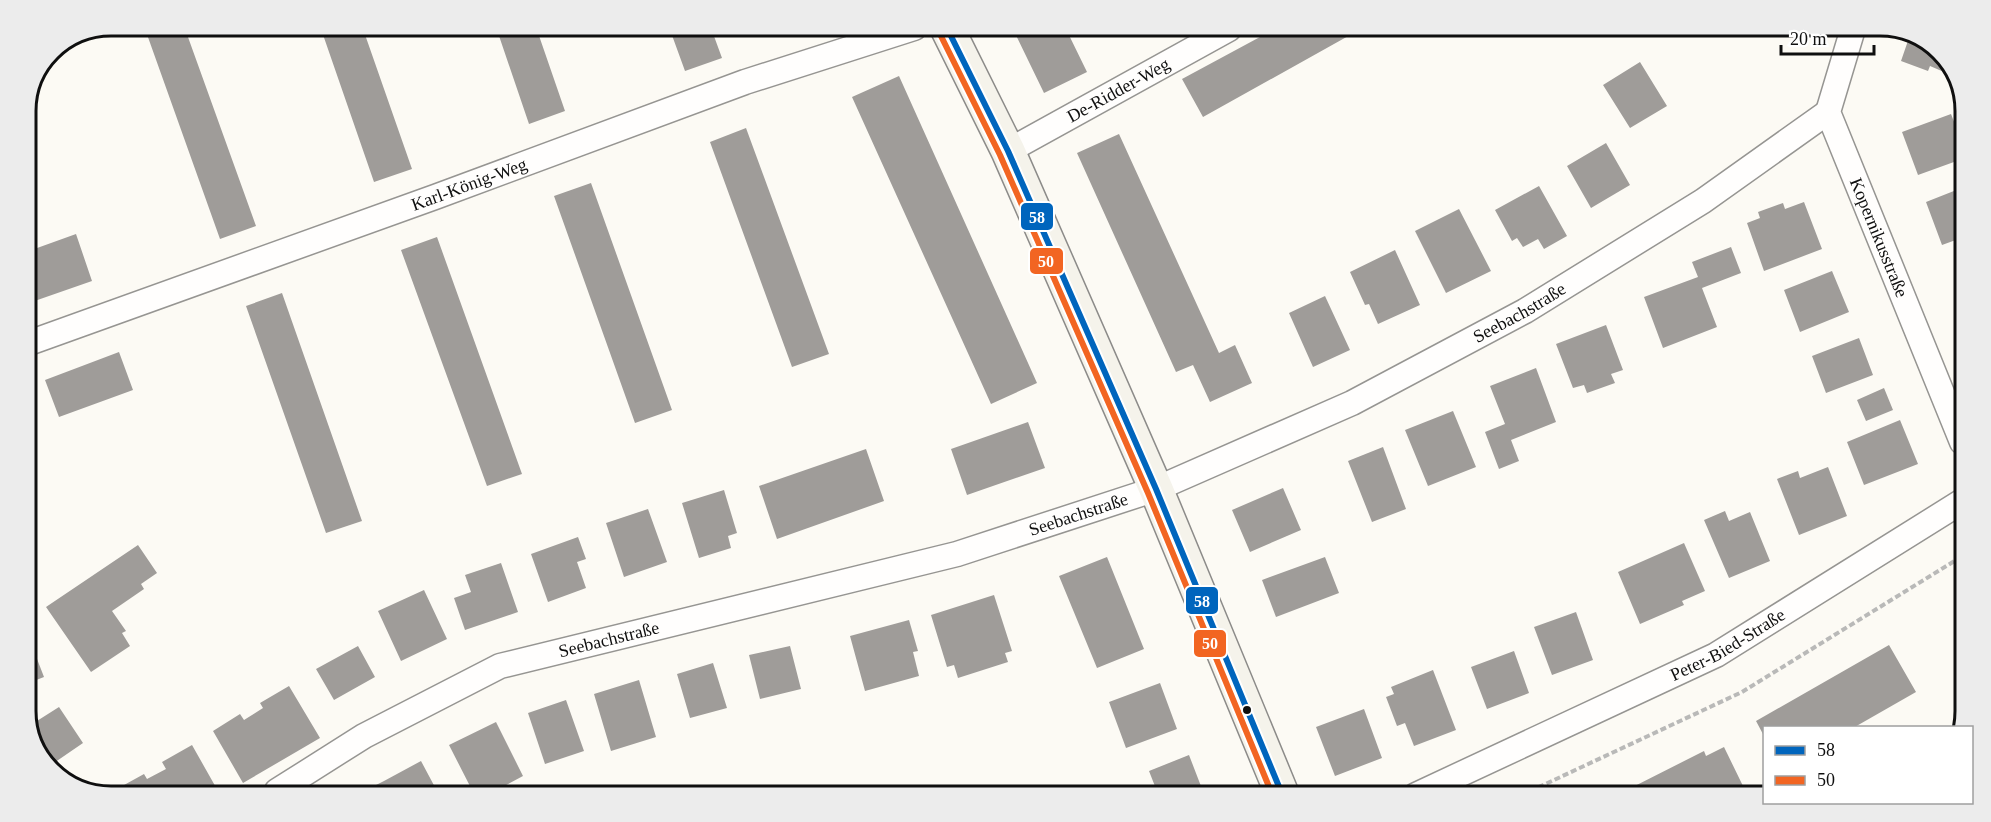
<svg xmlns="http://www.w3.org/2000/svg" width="1991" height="822" viewBox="0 0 1991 822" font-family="Georgia,serif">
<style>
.building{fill:#9f9c99}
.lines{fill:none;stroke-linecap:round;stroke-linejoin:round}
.street-casing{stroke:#969592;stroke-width:27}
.secondary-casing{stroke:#8c8b89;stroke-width:36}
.path{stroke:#b9b9b8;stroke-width:4;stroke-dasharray:6 3;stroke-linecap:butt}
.street{stroke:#fffefd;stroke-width:24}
.secondary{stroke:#f5f3eb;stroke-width:33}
.bus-1-casing{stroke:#fff;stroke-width:10}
.bus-2-casing{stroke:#fff;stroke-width:10}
.bus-1{stroke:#0065bd;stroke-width:6}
.bus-2{stroke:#f26522;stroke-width:6}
.bus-dot{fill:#0f0f0f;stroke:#fff;stroke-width:2}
.labels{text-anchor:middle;stroke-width:6;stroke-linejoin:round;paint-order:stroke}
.street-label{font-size:18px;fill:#0f0f0f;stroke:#fff}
.rim{fill:none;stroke:#0f0f0f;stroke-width:3}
.line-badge{stroke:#fff;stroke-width:2}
.badge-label{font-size:16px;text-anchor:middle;font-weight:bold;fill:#fff}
</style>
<rect width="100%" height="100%" fill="#fcfaf4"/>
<!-- building -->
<path class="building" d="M144 26H184L256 226 220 239Z
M320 26H362L412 169 374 182Z
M496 27H536L565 111 529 124Z
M669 27 711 28 722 58 685 71Z
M1013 29H1066L1087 72 1044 93Z
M1273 30H1359L1203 117 1182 79Z
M1911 32 1948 59 1952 71 1951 75 1930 66 1928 71 1901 61Z
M1640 62 1667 106 1630 128 1603 85Z
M899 76 1037 383 991 404 852 97Z
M1951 114 1965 150V158L1918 175 1902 132Z
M746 128 829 354 792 367 710 142Z
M1119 134 1219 353 1235 345 1252 383 1210 402 1193 365 1176 372 1077 153Z
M1606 143 1630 185 1591 208 1567 166Z
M591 183 672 410 635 423 554 196Z
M1539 186 1567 236 1544 249 1538 239 1523 247 1517 238 1512 241 1495 210Z
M1964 187V237L1942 245 1926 202Z
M1804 202 1822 249 1764 271 1747 223 1760 218 1758 212 1783 203 1785 209Z
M1459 209 1491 271 1446 293 1415 231Z
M76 234 92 281 26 304V252Z
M437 237 522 474 487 486 401 250Z
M1731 247 1741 273 1702 288 1717 327 1663 348 1644 297 1698 277 1692 262Z
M1395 250 1420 305 1378 324 1369 304 1365 305 1350 272Z
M1964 265 1963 290 1955 268Z
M1832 271 1849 312 1800 332 1784 290Z
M282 293 362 521 326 533 246 306Z
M1325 296 1350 350 1313 367 1289 313Z
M1606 325 1623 370 1611 374 1615 383 1587 393 1584 385 1573 388 1556 344Z
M1859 338 1873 375 1826 393 1812 356Z
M119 352 133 390 59 417 45 380Z
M1536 368 1556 422 1511 440 1519 461 1499 469 1485 432 1505 424 1490 386Z
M1884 388 1893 410 1866 421 1857 400Z
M1453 411 1476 467 1428 486 1405 430Z
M1900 420 1918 464 1864 485 1847 442Z
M1028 422 1045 468 967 495 951 449Z
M1383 447 1406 509 1372 522 1348 461Z
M866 449 884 501 777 539 759 486Z
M1828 467 1847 516 1799 535 1777 479 1798 471 1800 478Z
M1283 488 1301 530 1250 552 1232 510Z
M724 490 737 533 728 536 731 548 699 558 682 503Z
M648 509 667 562 624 577 606 523Z
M1725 511 1729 521 1750 512 1770 561 1729 578 1704 520Z
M578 537 586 559 577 562 586 588 548 602 531 554Z
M1684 543 1705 591 1682 601 1684 605 1640 624 1618 572Z
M138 545 157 573 141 584 144 589 112 611 126 631 122 633 130 646 91 672 46 607Z
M1107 557 1144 649 1097 668 1059 576Z
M1325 557 1339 593 1276 617 1262 580Z
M501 563 518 612 465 630 454 598 471 592 465 575Z
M424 590 447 639 401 661 378 611Z
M994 595 1012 651 1005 653 1008 662 958 678 954 665 947 667 931 615Z
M1576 612 1593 660 1552 675 1534 627Z
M909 620 918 651 913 652 919 676 865 691 850 636Z
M26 622 30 632 27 633 44 677 26 684Z
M1889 645 1916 692 1853 728H1764V736L1756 721Z
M358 646 375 677 334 700 316 669Z
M790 646 801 689 760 699 749 655Z
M1514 651 1529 693 1487 709 1471 667Z
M713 663 727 708 690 718 677 674Z
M1433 670 1456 730 1414 746 1405 723 1397 726 1386 697 1394 694 1391 687Z
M639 680 656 737 611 751 594 694Z
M1160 683 1177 729 1126 748 1109 702Z
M289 686 320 738 243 783 213 731 240 714 244 720 263 708 260 703Z
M566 700 584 751 545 764 528 713Z
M59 707 83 743 48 767 41 757 29 726Z
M1364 709 1382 758 1335 776 1316 727Z
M496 722 523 776 493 792H473L449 745Z
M192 745 218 791 115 790 144 774 147 779 166 769 162 762Z
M1724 747 1743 786 1722 796H1615L1704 751 1706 756Z
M1189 755 1204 794H1158L1149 771Z
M421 761 437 791H364L384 781Z"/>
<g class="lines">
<!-- street casing -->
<g class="street-casing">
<g id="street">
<path id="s1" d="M1852 32 1828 112 1962 442"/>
<path id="s2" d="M1008 151 1229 29"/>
<path id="s3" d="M26 344 435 197 745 82 914 28"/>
<path id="s4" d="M277 791 364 736 500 666 957 554 1156 489 1352 403 1525 311 1703 201 1828 112"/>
<path id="s5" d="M1416 795 1716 655 1961 502"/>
</g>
</g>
<!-- secondary casing -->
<g class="secondary-casing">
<path id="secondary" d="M947 28 1008 151 1156 489 1282 794"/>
</g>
<!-- path -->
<path class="path" d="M1522 795 1742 692 1961 557"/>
<!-- street -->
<use href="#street" class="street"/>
<!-- secondary -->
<use href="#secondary" class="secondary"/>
<!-- bus-1 casing -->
<g class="bus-1-casing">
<path id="bus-1" d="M947 28 1008 151 1156 489 1282 794"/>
</g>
<!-- bus-2 casing -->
<g class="bus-2-casing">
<path id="bus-2" d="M939 32 1000 155 1148 493 1272 794"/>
</g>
<!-- bus-1 -->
<use href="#bus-1" class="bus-1"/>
<!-- bus-2 -->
<use href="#bus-2" class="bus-2"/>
</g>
<!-- markers -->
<circle class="bus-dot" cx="1247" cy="710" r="5"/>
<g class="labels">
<!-- street labels -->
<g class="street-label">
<text dy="6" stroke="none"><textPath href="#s2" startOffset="126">De-Ridder-Weg</textPath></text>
<text dy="6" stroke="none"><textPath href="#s3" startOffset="471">Karl-König-Weg</textPath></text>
<text dy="6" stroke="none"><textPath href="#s1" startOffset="219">Kopernikusstraße</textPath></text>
<text dy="6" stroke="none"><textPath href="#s4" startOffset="1340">Seebachstraße</textPath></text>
<text dy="6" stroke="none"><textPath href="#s4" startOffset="854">Seebachstraße</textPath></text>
<text dy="6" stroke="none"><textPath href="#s4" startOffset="368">Seebachstraße</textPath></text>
<text dy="6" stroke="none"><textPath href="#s5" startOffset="346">Peter-Bied-Straße</textPath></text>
</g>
</g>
<!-- crop -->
<path d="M0 0H1991V822H0ZM111 36H1880A75 75 0 0 1 1955 111V711A75 75 0 0 1 1880 786H111A75 75 0 0 1 36 711V111A75 75 0 0 1 111 36Z" fill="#ececec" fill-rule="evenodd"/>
<path class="rim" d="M111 36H1880A75 75 0 0 1 1955 111V711A75 75 0 0 1 1880 786H111A75 75 0 0 1 36 711V111A75 75 0 0 1 111 36Z"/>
<g class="line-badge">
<rect x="1020" y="202" width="34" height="29" rx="6" fill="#0065bd"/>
<rect x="1029" y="247" width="35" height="28" rx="6" fill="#f26522"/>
<rect x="1185" y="586" width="34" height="29" rx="6" fill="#0065bd"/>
<rect x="1193" y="629" width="34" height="29" rx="6" fill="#f26522"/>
</g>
<g class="badge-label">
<text x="1037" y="223">58</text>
<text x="1046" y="267">50</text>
<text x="1202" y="607">58</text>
<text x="1210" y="649">50</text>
</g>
<!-- legend -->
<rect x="1763" y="726" width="210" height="78" fill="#ffffff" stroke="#9f9f9f" stroke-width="1.5"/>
<rect x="1775" y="746" width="30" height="9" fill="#0065bd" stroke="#9f9f9f" stroke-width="1.5"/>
<text x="1817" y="756" font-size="18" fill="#0f0f0f">58</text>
<rect x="1775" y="776" width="30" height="9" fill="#f26522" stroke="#9f9f9f" stroke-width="1.5"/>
<text x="1817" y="786" font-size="18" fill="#0f0f0f">50</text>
<!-- scale -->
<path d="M1781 45v9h93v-9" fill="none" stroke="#0f0f0f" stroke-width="3"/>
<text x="1790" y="45" font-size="18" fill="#0f0f0f" stroke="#ffffff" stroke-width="4.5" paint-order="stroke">20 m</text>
</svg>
